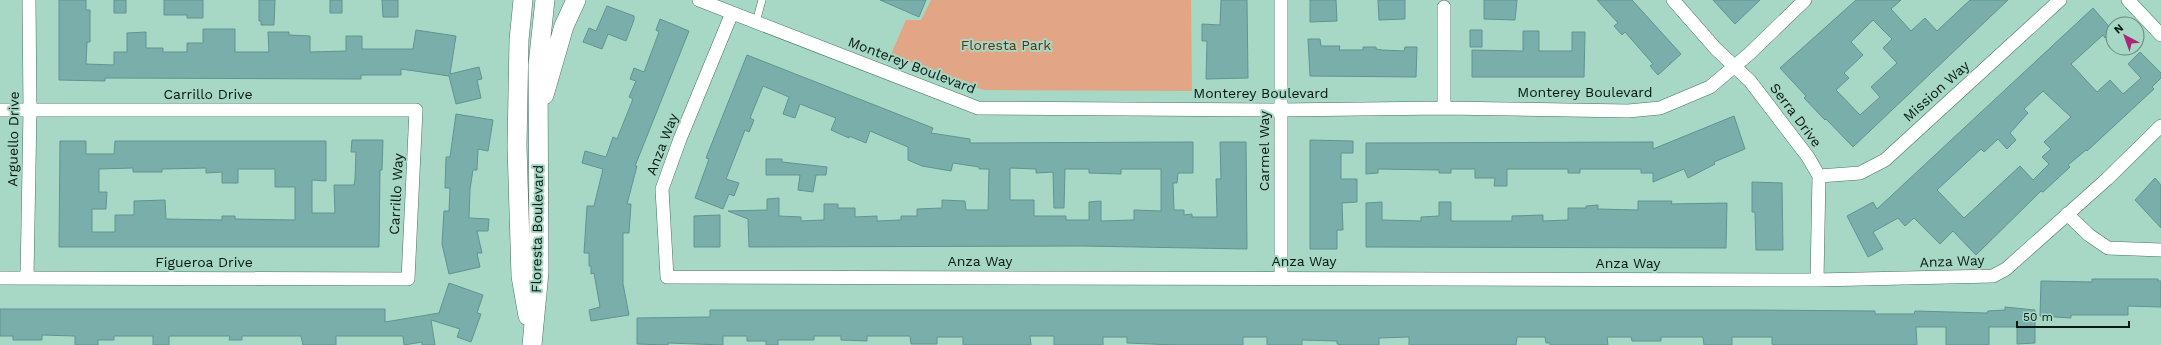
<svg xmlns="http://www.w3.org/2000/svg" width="2161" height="345" viewBox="0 0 2161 345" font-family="'Work Sans',sans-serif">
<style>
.green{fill:#e2a686}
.building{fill:#79aeaa;stroke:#609490;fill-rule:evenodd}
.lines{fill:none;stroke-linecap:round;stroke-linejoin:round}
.lane-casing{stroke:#477364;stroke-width:8}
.street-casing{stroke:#477364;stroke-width:14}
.secondary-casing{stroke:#477364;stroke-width:20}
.lane{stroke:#fff;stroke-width:7}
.street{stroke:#fff;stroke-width:13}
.secondary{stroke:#fff;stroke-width:19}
.labels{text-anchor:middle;stroke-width:4;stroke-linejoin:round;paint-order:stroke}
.park-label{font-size:14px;fill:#672e05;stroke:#a7d7c5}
.street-label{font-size:14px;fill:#061812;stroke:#a7d7c5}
</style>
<rect width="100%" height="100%" fill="#a7d7c5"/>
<!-- green -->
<path class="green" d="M931 0H1191L1192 91 984 90 954 81 891 54 906 20H921Z"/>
<!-- building -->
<path class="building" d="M59 0H86V10H90V42H87L86 64 114 65V52H127V33L146 32V48H163V52H187V43H203V29H235V52H269L268 32H289V35L310 36V52L346 51V36H362V49H413L416 30 456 36 450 74 479 67 482 79 477 80 481 98 456 104 449 76 401 69V75H361V79L105 78V81L59 80Z
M114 0H126V13H114Z
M164 0H203V18H187V15H164Z
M259 0H275L274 25H261V21H259Z
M330 0H342V13H330Z
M382 0H398V17H383Z
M880 0H926L919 17Z
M1221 0H1247L1248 78 1206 79 1207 41H1202V24L1220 25Z
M1310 0H1336L1337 21 1310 22Z
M1378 0H1405V19L1379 20Z
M1484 0H1517L1515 20 1484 19Z
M1597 0H1632L1681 54 1658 75 1650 66 1653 64 1625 32 1622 35 1614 26 1618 23Z
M1713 0H1760L1735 24Z
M1856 0H1901L1891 9 1911 31 1925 18 1937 31 1970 0H2008L1853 147 1826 119 1825 120 1804 98 1806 96 1780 68ZM1873 20 1892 39 1883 48 1897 63 1871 87 1880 97 1860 115 1836 90 1849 78 1844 73 1863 55 1851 42Z
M607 6 634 16V20L626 41 608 34 602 49 583 42 589 28 596 31Z
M2093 8 2113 31 2105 38 2103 35 2071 64 2097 92 2110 80 2123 94 2141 78 2128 64 2140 52 2161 73V78L2152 87 2154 89 2087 151 2086 150 2068 165 2070 167 2043 192 2041 191 1976 255 1953 231 1940 244 1914 218 1905 226 1898 218 1873 232 1883 249 1868 257 1847 216 1873 202 1877 209ZM2043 91 2071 117 2044 142 2051 149 2042 157 2049 164 2033 180 2020 166 1964 218 1937 190 1981 149 1984 152 1998 139 2007 149 2016 140 2010 133 2028 113 2024 109Z
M660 19 689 31 635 166H637L627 204H631L629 233H623V284L629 315 591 321 589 310 600 307 594 273 591 274V266H589V253H584L587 206H594L603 169 582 163 585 151 606 157 613 137 617 139 633 99 629 97 636 81 630 79 634 68 644 72 659 32 656 30Z
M1470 30H1482V47H1470Z
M1523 31H1539V51H1572V32H1585L1584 77H1472V50L1523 51Z
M1308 39H1320L1321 46H1340L1339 50H1363V47H1376V49L1382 50 1404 51 1405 47H1417L1416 77 1310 76Z
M747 55 933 128 931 133 970 139V143L1193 142V173H1178L1177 183H1173L1174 210H1184V215L1192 214V217H1217L1216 179H1221L1220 142H1246L1247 249 1083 246 749 247 748 219 728 211 767 210V199L779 198V216L801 217V221L824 220V204H838V208H855V217L877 216V221L901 220V216H917V209L942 208V200L965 201 966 210H988L989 169H979V167L953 163 951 171 922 166 908 160V147L870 131 866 143 849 136V138L831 130 836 118 800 104 795 118 783 114 789 97 763 86 750 118 754 120 749 132 745 130 726 179 739 183 734 196 729 194 723 209 695 198 709 159 706 158ZM1010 168 1036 169V173L1053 172 1054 208H1064L1065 169H1089V173L1121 174V169H1161V211L1134 210V220L1101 221V201L1089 202V220H1066V216H1034V200H1010Z
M456 114 493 120 488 151 478 149 477 170H473L470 189 469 218 489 219 488 231H477L482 253H477L480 267 449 274 442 244 444 211H449L450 188H445L446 157H450Z
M1734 116 1745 149 1714 162 1715 164 1688 178 1684 169 1653 182V173H1641V169H1580V173H1568V169H1507V186H1494L1495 178H1475V169H1451V173H1439V170L1378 169V173L1366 174V143L1653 142V149Z
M352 140H383L382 170H380L379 247H59L60 141H86V154H114L115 141H326V181L312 180V213H335L334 185H354L355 179 356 152H351ZM133 168V172H162V169L206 168V173L222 172V183H238V169H275V187H295V220L235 219V216H222V220L166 219 165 200 134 201V215H115V232H92V209H106L107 192H99V169Z
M1310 140 1353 141V153H1341V179H1357V202L1342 203 1343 230H1337V249H1310Z
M766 159H782V162L827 167 826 175H816L813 192 798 190 800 175H766Z
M2155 178 2161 185V228L2135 200Z
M1752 182 1782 183 1783 250H1756L1755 212H1752Z
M1638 201H1672L1671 204 1727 203 1726 248 1366 247V203L1382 202V220L1421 221V217L1439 216V202H1451V221H1512V216L1543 215V221L1568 220V208H1586V206L1598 205V209L1638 210Z
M720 215V247H694V216Z
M2092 279H2158V281H2161V307L2128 306V315H2071V318L2040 316 2041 281 2092 282Z
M449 283 483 295 477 313 481 314 471 342 457 337 460 329 431 320 435 345H422V342L404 345 403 336H336V345H303L301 336H242V340H229L230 336H169V345H153V336H114V340H98V345H75V336L42 335V340H13V336H0V309H385V322L439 313Z
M2005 307 2035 310V343L2017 344V327H1989V345H1946V327H1916L1917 345H1775L1772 344V337H1732V345H1704L1703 337H1661V341H1632L1631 337H1607L1608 345H1550V343H1546L1545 337H1517L1516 345H1409V337L1379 338V345H1343L1337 344V341L1302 340V345H1267V337H1243V345H1175L1127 343V337H1103V345H1054V336H1030L1031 345H963V337H937V344H911L910 336H867V341L841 340V336H814V340H778V345H766V341H747V336H723V345L668 343V345L637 344V318L710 317V310H1752L1875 311V314H1914L1915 311 1987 313 1988 311 2005 310Z"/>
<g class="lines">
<!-- lane casing -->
<g class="lane-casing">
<path id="lane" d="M756 22 762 0"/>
</g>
<!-- street casing -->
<g class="street-casing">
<path id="street" d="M699 0 978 108 1280 110 1444 108 1628 111 1660 108 1710 87 1749 54 1805 0
M1673 0 1716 49 1750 81 1808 157 1819 176 1817 280
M2128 0 2161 35
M732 13 680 139 662 189 667 277 1817 280 1993 276 2006 269 2107 179 2161 126
M1444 108V7
M0 110H416L408 279 0 278
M1819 176 1860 173 1885 160 2060 0
M2067 214 2089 235 2108 248 2161 250
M1281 277V0
M27 278 30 110 29 0"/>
</g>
<!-- secondary casing -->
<g class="secondary-casing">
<path id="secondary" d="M523 0 519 40 517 146 521 276 528 316
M544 95 564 26 576 0
M532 345 539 272 538 65 545 0"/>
</g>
<!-- lane -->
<use href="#lane" class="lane"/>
<!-- street -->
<use href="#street" class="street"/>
<!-- secondary -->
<use href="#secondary" class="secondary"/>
</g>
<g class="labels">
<!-- park labels -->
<g class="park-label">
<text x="1006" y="50">Floresta Park</text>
</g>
<!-- street labels -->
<g class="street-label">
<text transform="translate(912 65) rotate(21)" y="5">Monterey Boulevard</text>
<text transform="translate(1936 91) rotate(-42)" y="5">Mission Way</text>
<text x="1585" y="97">Monterey Boulevard</text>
<text x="1261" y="98">Monterey Boulevard</text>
<text x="208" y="99">Carrillo Drive</text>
<text transform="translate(1796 115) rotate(53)" y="5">Serra Drive</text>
<text transform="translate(13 139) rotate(-89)" y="5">Arguello Drive</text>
<text transform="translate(662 144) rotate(-69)" y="5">Anza Way</text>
<text transform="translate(1264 151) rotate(-90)" y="5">Carmel Way</text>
<text transform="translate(396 194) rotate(-87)" y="5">Carrillo Way</text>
<text transform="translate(537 229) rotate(-89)" y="5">Floresta Boulevard</text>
<text x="980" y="266">Anza Way</text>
<text x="1304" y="266">Anza Way</text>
<text transform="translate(1952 261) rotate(-2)" y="5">Anza Way</text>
<text x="204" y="267">Figueroa Drive</text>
<text x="1628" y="268">Anza Way</text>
</g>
</g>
<!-- north arrow -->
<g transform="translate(2125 36) rotate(319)"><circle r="19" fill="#a7d7c5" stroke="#678b7d"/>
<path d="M0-3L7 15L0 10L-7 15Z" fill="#a92773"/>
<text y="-6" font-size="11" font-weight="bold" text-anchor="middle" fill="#061812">N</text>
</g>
<!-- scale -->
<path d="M2017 321v6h112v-6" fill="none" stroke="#061812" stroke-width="2"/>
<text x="2023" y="321" font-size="12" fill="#061812" stroke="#a7d7c5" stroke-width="3" paint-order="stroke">50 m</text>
</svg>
